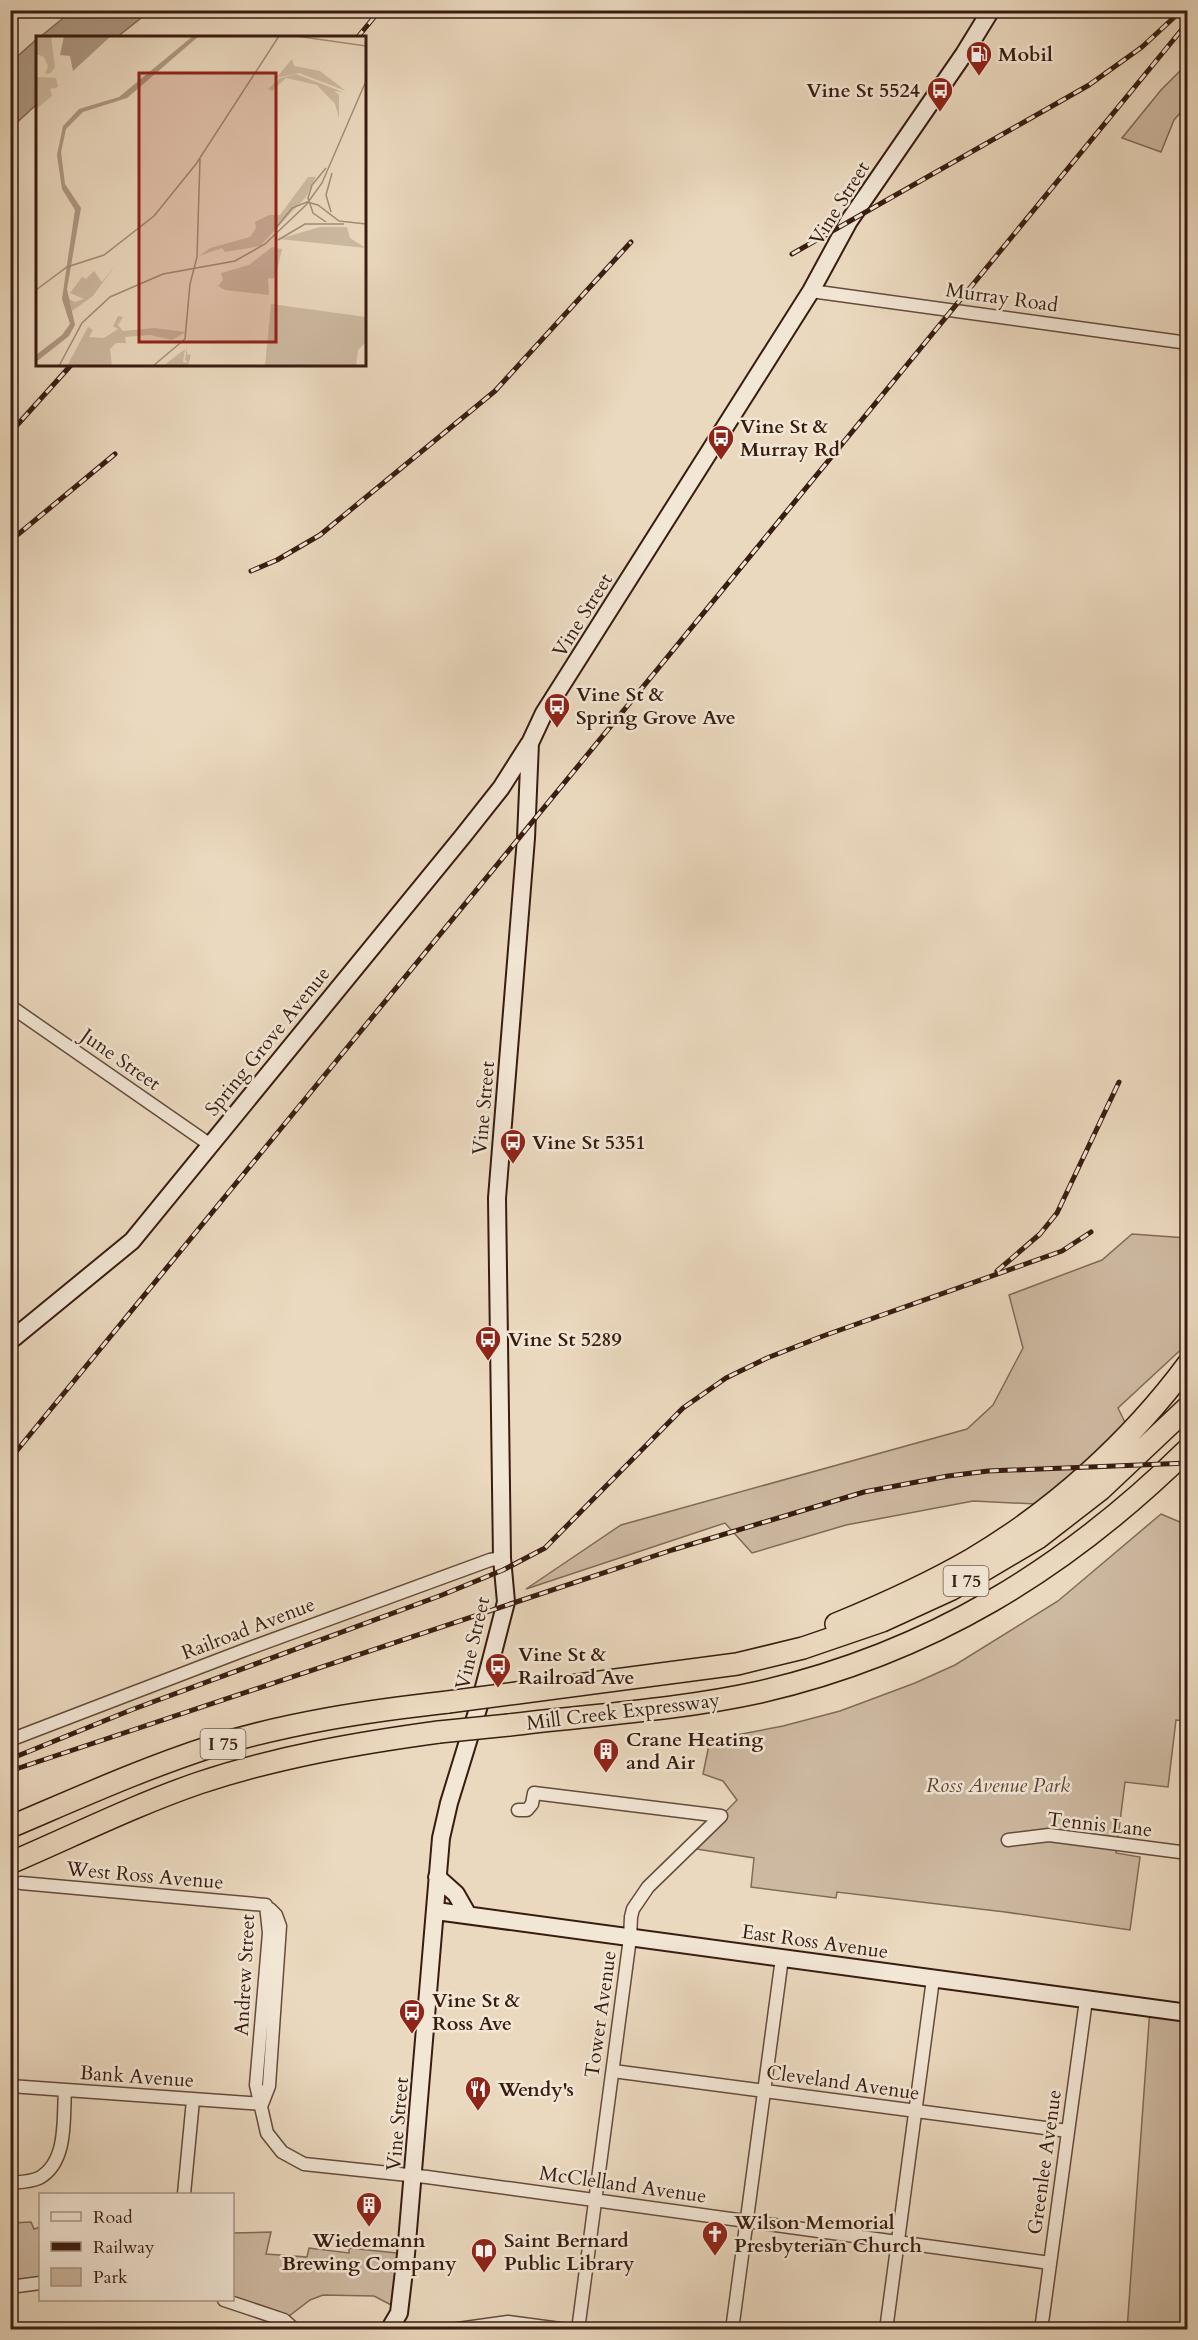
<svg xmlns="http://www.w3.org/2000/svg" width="1198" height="2340" viewBox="0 0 1198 2340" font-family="Cardo,serif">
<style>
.green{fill:#cdb9a1;stroke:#826a58;stroke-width:1.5}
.water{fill:#ae9984;stroke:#7f6756;stroke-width:1.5}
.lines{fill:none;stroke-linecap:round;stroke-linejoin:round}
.street-casing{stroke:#654b3c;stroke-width:15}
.secondary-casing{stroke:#381c10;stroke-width:20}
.highway-casing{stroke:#381c10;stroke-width:24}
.street{stroke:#f2e6d5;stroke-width:12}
.secondary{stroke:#f2e6d5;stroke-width:16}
.highway{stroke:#ebd9bf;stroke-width:21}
.rail-casing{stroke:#381c10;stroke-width:5}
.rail{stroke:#f2e6d5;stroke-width:3;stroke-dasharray:9;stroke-linecap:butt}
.highway-bridge-casing{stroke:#381c10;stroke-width:24;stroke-linecap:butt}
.highway-bridge{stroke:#ebd9bf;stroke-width:21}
.labels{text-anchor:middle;stroke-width:5;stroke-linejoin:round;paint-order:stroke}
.shield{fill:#f2e6d5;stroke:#70594b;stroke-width:1.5}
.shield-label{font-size:18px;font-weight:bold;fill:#381c10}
.poi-label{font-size:20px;font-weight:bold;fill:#381c10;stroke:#f2e6d5;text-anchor:start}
.street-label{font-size:20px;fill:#381c10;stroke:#f2e6d5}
.park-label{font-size:20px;font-style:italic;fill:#5d4334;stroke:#f2e6d5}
.inset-road{fill:none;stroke:#a38d79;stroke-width:1.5}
.view{fill:#8f2418;fill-opacity:0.15;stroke:#8f2418;stroke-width:3}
.inset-edge{fill:none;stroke:#381c10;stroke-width:3}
</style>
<rect width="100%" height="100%" fill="#ebd9bf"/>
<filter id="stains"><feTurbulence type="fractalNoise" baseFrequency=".00333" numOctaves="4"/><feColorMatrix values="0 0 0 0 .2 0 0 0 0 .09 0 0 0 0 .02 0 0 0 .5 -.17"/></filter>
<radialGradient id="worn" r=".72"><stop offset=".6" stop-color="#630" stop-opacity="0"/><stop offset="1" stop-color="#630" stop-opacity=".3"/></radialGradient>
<!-- green -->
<path class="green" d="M1187 64V105L1174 120 1161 152 1122 138 1161 90Z
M1132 1234 1187 1238V1344L1118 1408 1134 1441 1056 1505 973 1501 846 1525 752 1553 725 1523 526 1589 621 1525 967 1429 993 1405 1023 1348 1009 1295 1102 1260Z
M1161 1514 1187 1525V1721L1176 1720 1168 1787 1125 1782 1116 1853 1140 1857 1130 1930 1005 1912 837 1892 836 1898 751 1887 754 1858 690 1848 737 1800 723 1781 703 1774 710 1740 783 1726 840 1711 915 1683 955 1665 1058 1601Z
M1150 2008 1187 2013V2329L1127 2330Z
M31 2222 34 2229 40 2227V2283L11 2287V2223Z
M271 2232 266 2254 307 2257 309 2248 349 2253V2248L406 2254 399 2309 374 2296 323 2295 310 2300 284 2320 232 2300 233 2233Z"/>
<!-- water -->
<path class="water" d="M72 11V10L150 11 117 37H40Z
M37 39V104L11 128V62Z"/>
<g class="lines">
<!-- street casing -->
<g class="street-casing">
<path id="street" d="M811 291 1188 343
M10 1006 209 1144
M10 1740 242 1651 490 1560 502 1558
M518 1810H527L532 1804 534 1793 721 1816
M1008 1840 1049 1835 1188 1853
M21 1883 266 1905
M266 1905 269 1933 256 2085 267 2133 282 2152 304 2164 427 2177 1050 2263
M613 2071 1068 2131
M10 2086 262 2104
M262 2104 269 2086 280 1926 276 1915 270 1909
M10 2183C20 2182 30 2182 39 2178 68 2162 63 2119 65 2090
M184 2194 193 2100
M10 2287 40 2283
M224 2300 284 2320 295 2330
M394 2325 405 2330
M451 2330 508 2322 568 2330
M578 2330 630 1938 631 1917 633 1909 648 1887 721 1816
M732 2330 782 1958
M886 2330 933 1979
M1041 2330 1086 2000"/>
</g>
<!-- secondary casing -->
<g class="secondary-casing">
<path id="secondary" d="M10 1341 132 1241 463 836 501 788 529 744
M437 1877 456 1894 468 1915
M436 1911 1188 2013
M389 2330 399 2313 406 2254 441 1838 449 1803 481 1699 506 1602 502 1558 497 1198 526 838 530 743 544 713 811 291 849 221 964 54 991 10"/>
</g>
<!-- highway casing -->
<g class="highway-casing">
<path id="highway" d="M836 1624C882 1605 929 1584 972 1559 1055 1510 1131 1441 1188 1364
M517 1693 737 1664 803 1648 882 1621 952 1589 1038 1538 1100 1490 1188 1407
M509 1725C592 1715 678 1710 760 1692 929 1653 1065 1570 1188 1449
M10 1827C76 1799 142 1769 210 1747 288 1723 367 1711 448 1702
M10 1863C73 1836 135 1805 199 1783 277 1757 358 1743 439 1732"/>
</g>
<!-- street -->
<use href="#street" class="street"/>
<!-- secondary -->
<use href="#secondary" class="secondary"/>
<!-- highway -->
<use href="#highway" class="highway"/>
<!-- rail casing -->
<g class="rail-casing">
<path id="rail" d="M357 38 380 10
M792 254 1089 85 1142 47 1182 10
M10 433 72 364
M10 541 115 454
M251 571 277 560 320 535 495 391 631 242
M997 1271 1040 1234 1057 1213 1119 1082
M10 1459 1188 22
M10 1759 131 1710 442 1595 503 1570 545 1548 683 1408 726 1378 767 1358 823 1336 1062 1251 1091 1232
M10 1771 672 1550 864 1492 948 1476 988 1471 1188 1463"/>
</g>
<!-- rail -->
<use href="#rail" class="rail"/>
<!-- highway-bridge casing -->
<g class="highway-bridge-casing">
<path id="highway-bridge" d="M448 1702 517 1693
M439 1732 509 1725"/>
</g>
<!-- highway-bridge -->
<use href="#highway-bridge" class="highway-bridge"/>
</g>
<!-- icons -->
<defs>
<g id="fuel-pin" transform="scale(1.35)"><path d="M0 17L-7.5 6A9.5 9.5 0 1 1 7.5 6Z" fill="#8f2418" stroke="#f2e6d5"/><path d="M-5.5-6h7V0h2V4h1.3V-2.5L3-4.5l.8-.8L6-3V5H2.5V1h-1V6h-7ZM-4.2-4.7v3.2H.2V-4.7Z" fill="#fff"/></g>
<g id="bus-pin" transform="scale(1.35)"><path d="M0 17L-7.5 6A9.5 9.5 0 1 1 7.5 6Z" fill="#8f2418" stroke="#f2e6d5"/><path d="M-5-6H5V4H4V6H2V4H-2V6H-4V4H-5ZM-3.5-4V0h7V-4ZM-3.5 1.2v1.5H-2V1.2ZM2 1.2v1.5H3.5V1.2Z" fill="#fff"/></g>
<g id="building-pin" transform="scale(1.35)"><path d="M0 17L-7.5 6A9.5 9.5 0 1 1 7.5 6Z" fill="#8f2418" stroke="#f2e6d5"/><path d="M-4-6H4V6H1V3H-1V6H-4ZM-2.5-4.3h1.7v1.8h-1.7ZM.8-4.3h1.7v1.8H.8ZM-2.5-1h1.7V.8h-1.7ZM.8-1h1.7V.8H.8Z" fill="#fff"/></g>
<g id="restaurant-pin" transform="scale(1.35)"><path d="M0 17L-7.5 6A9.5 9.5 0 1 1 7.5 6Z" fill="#8f2418" stroke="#f2e6d5"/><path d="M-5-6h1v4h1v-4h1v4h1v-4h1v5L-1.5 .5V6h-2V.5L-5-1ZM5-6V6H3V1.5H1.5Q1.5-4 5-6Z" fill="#fff"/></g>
<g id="church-pin" transform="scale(1.35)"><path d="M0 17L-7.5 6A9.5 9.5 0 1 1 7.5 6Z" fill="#8f2418" stroke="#f2e6d5"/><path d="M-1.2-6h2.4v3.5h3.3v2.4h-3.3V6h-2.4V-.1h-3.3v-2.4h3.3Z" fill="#fff"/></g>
<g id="library-pin" transform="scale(1.35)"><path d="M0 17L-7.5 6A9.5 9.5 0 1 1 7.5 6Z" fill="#8f2418" stroke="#f2e6d5"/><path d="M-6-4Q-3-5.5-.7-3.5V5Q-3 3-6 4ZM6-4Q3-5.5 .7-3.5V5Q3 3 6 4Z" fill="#fff"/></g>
</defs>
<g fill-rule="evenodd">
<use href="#fuel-pin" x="979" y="54"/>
<use href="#bus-pin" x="940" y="90"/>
<use href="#bus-pin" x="721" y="438"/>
<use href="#bus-pin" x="557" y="706"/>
<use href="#bus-pin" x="513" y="1142"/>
<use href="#bus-pin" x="488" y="1339"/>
<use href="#bus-pin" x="498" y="1666"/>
<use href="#building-pin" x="606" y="1751"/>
<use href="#bus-pin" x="412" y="2012"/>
<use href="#restaurant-pin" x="478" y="2089"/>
<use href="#building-pin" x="369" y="2205"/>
<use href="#church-pin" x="715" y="2234"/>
<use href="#library-pin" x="484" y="2251"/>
</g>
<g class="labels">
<!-- shield labels -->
<g class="shield">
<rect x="943.5" y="1566" width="45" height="30" rx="4.5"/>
<rect x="200.5" y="1729" width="45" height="30" rx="4.5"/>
</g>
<g class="shield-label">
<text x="966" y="1587">I 75</text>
<text x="223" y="1750">I 75</text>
</g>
<!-- poi labels -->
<g class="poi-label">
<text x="998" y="61">Mobil</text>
<text x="920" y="97" text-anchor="end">Vine St 5524</text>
<text x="740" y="433">Vine St &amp;<tspan x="740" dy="23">Murray Rd</tspan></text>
<text x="576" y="701">Vine St &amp;<tspan x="576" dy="23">Spring Grove Ave</tspan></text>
<text x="532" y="1149">Vine St 5351</text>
<text x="508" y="1346">Vine St 5289</text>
<text x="518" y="1661">Vine St &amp;<tspan x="518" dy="23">Railroad Ave</tspan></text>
<text x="626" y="1746">Crane Heating<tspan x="626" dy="23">and Air</tspan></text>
<text x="432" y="2007">Vine St &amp;<tspan x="432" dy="23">Ross Ave</tspan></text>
<text x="498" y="2096">Wendy's</text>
<text x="734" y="2229">Wilson Memorial<tspan x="734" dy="23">Presbyterian Church</tspan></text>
<text x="369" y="2247" text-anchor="middle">Wiedemann<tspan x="369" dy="23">Brewing Company</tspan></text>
<text x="504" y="2247">Saint Bernard<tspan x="504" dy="23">Public Library</tspan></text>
</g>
<!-- street labels -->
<g class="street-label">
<text transform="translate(839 203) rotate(-58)" y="7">Vine Street</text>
<text transform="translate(1002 297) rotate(8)" y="7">Murray Road</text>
<text transform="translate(582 615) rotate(-58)" y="7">Vine Street</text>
<text transform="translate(267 1041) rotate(-51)" y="7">Spring Grove Avenue</text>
<text transform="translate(121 1059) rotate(35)" y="7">June Street</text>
<text transform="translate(483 1108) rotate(-85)" y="7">Vine Street</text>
<text transform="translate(248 1628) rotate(-21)" y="7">Railroad Avenue</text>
<text transform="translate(472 1643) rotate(-77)" y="7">Vine Street</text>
<text transform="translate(623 1711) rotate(-7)" y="7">Mill Creek Expressway</text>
<text transform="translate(1100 1824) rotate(6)" y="7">Tennis Lane</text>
<text transform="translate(145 1875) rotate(5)" y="7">West Ross Avenue</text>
<text transform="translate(815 1941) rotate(8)" y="7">East Ross Avenue</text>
<text transform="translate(244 1975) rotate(-87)" y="7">Andrew Street</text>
<text transform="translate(600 2014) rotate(-82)" y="7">Tower Avenue</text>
<text transform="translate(137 2076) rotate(4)" y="7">Bank Avenue</text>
<text transform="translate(843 2082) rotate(8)" y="7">Cleveland Avenue</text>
<text transform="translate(397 2124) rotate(-85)" y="7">Vine Street</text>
<text transform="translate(1044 2162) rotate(-82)" y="7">Greenlee Avenue</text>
<text transform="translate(623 2184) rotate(8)" y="7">McClelland Avenue</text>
</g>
<!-- park labels -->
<g class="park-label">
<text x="998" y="1792">Ross Avenue Park</text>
</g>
</g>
<!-- overview -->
<g transform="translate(36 36)">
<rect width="330" height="330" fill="#ebd9bf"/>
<path d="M0 0H15L19 31 15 37 9 38 12 30 8 21 0 18ZM256 23 258 30 284 35 310 55 263 37 240 42ZM260 38 307 56 298 55 303 59V82L299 68 281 49 250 42 236 55 232 53 244 42ZM0 41 20 42 22 51 14 53 16 60 0 73ZM272 141H280L270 161 224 210 189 216 186 212 163 220 174 212 214 201 220 192 219 186 233 179H244ZM284 191H311L314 202 330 212 243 203ZM236 211 246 213 241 235 237 243 232 242 233 259 189 254 182 250 187 244 185 237 213 229ZM81 227 57 260 36 275 33 263 39 266 48 263 34 257 46 241 50 243 58 235 66 246ZM235 268 330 281V306L322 314 320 330H229ZM82 280 87 281 82 289 87 295 118 292 150 296 136 304 114 299 89 301 90 307H80L74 313 76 330H31L52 291 57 294 53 301 68 302 82 293 77 290ZM151 310V318L155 319 152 330H127L149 313 147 326 152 327 149 324Z" fill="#cdb9a1"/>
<path d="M28 0H75L37 35 34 20 24 19ZM157 0H163L91 62 47 76 30 93 25 116 29 148 45 172 31 253 39 289 33 300 0 326V319L26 299 34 288 26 263 39 174 26 153 21 119 27 90 43 73 83 61Z" fill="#ae9984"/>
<path class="inset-road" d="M260 0 330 10M295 176 290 159 296 137M290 186 277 177 272 162 276 149 290 132M240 192 256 172 271 166 282 169 303 185 330 188M242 204 269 188H308M0 254 31 231 68 219 118 180 160 128 243 0M23 330 46 287 74 261 127 238 199 225 229 208 270 169 286 147 330 45M117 330 149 303 154 248 161 221 164 123"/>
<path class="view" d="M103 37H240V306H103Z"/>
<rect width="330" height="330" class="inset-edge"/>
</g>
<!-- margin -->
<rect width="1198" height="2340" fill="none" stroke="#ebd9bf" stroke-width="36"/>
<rect x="12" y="12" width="1174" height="2316" fill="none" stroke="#381c10" stroke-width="3"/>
<rect x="18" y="18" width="1162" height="2304" fill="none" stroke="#381c10" stroke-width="1.5"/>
<!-- legend -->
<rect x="39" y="2193" width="195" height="108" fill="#f2e6d5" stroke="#a89586" stroke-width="1.5"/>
<rect x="51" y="2212" width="30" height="9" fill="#f2e6d5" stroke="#a89586" stroke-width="1.5"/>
<text x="93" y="2223" font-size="18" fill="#381c10">Road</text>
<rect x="51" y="2242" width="30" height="9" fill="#381c10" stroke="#a89586" stroke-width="1.5"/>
<text x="93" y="2253" font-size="18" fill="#381c10">Railway</text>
<rect x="51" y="2268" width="30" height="18" fill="#cdb9a1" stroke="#a89586" stroke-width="1.5"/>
<text x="93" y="2283" font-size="18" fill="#381c10">Park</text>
<rect width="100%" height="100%" filter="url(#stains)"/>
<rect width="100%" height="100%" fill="url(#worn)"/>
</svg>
